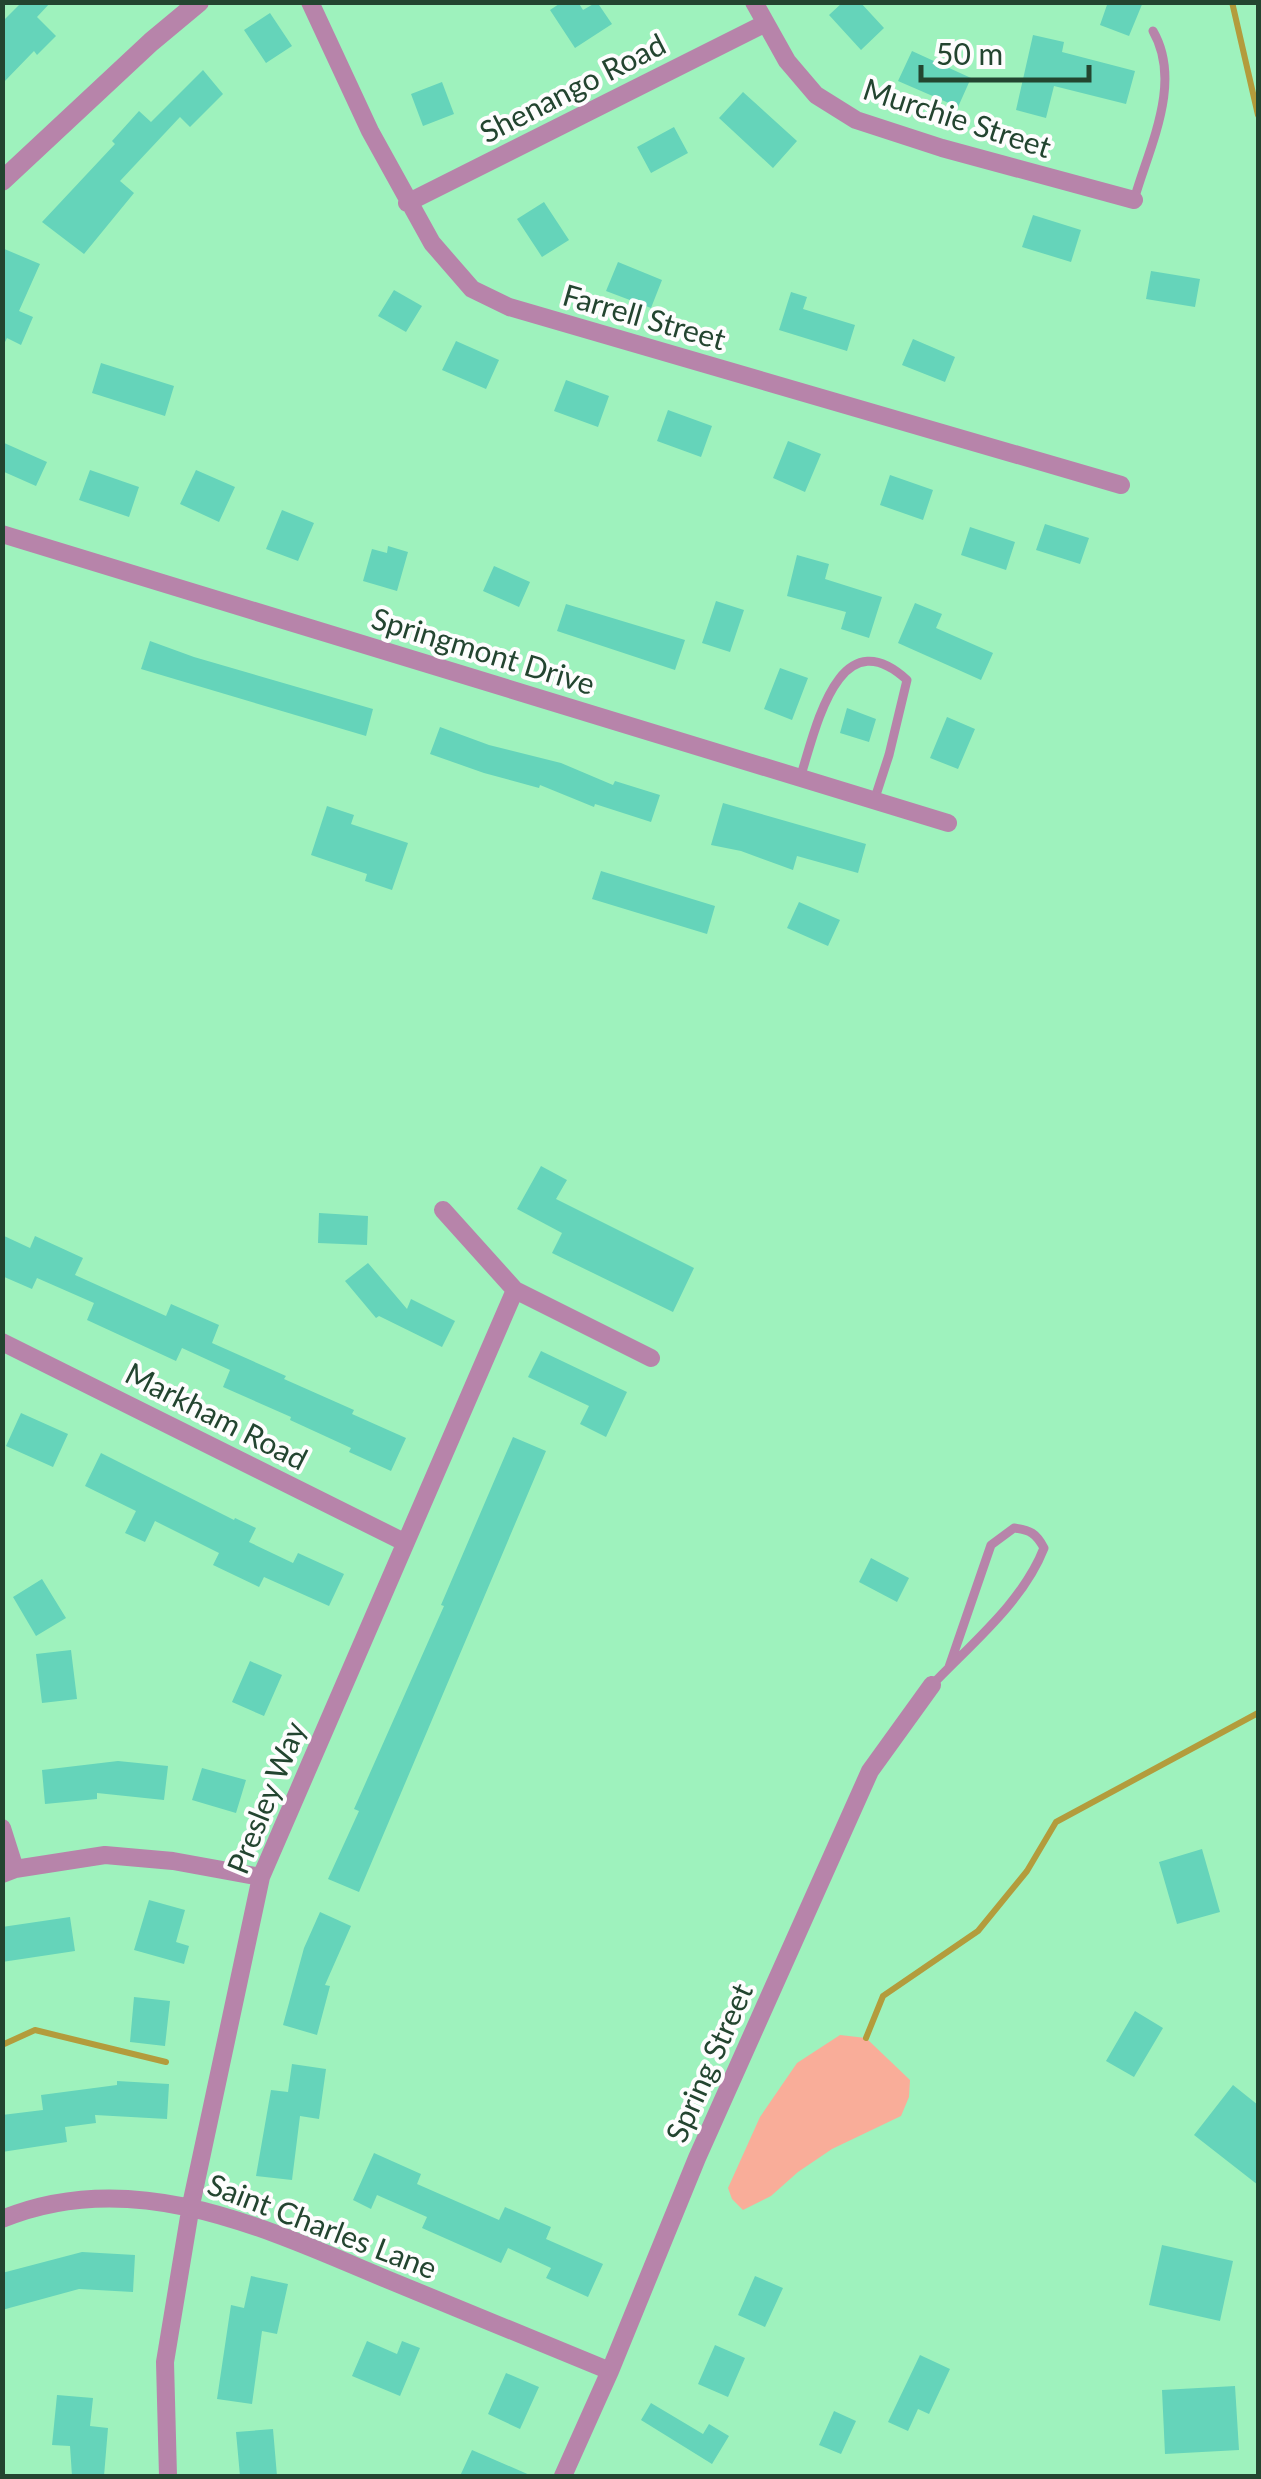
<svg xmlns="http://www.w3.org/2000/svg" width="1261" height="2479" viewBox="0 0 1261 2479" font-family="Lato,sans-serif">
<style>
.green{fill:#f9ad99}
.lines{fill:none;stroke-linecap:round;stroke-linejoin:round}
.stream{stroke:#b39c3c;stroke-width:6}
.building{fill:#65d4ba}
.service{stroke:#b784aa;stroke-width:9}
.minor{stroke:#b784aa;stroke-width:18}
.tertiary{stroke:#b784aa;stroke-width:20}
.labels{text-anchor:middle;stroke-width:8;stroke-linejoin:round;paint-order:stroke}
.street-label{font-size:30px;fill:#234530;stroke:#fdfdfd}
</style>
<rect width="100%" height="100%" fill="#9ef2bd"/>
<!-- green -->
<path class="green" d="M840 2035 866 2038 910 2080 909 2097 901 2116 832 2149 798 2172 771 2196 743 2210 732 2199 728 2188 760 2117 797 2063Z"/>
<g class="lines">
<!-- stream -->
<path class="stream" d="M1232 2 1258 115
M866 2038 883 1996 978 1931 1027 1871 1056 1822 1258 1713
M2 2045 35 2030 166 2062"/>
</g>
<!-- building -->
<path class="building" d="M22 2H51L37 17 56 36 37 55 34 51 2 84V22Z
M562 2H578L583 10 597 2 612 24 575 48 550 10Z
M843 2H860L884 28 861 50 829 15Z
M1108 2H1143L1129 36 1100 25Z
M270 13 292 46 266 63 244 30Z
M1033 35 1064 42 1062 52 1135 71 1126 104 1054 86 1046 118 1016 110Z
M912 51 971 78 958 107 898 81Z
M203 70 223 94 190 127 180 117 120 181 134 193 84 254 42 222 115 144 112 141 139 111 151 122Z
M442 82 454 114 423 126 411 94Z
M743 92 797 141 773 168 719 118Z
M674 127 688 153 651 173 637 147Z
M544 202 569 240 542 257 517 219Z
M1033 215 1081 230 1071 262 1022 247Z
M2 248 40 264 19 311 33 317 21 345 7 338 2 348Z
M618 262 662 280 651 308 606 291Z
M1151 271 1200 279 1195 307 1146 299Z
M394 290 422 306 406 332 378 316Z
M791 292 807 297 803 309 855 325 847 351 779 330Z
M913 339 955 357 945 382 902 365Z
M456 341 499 360 486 389 442 370Z
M101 363 174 386 165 416 92 393Z
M566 380 609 396 598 427 554 411Z
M668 410 712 426 701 457 657 441Z
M788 441 821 454 805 492 773 478Z
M2 442 47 462 36 486 2 471Z
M90 470 139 487 129 517 79 500Z
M196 470 235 487 219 522 180 504Z
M890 475 933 490 923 520 880 505Z
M282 510 314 523 298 561 266 549Z
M1045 524 1089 538 1080 564 1036 550Z
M970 527 1015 542 1006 570 961 555Z
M388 546 408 552 397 591 363 581 372 549 387 553Z
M797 555 829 564 825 579 882 597 869 638 841 629 846 612 787 596Z
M494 566 530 582 519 607 483 591Z
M716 601 744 610 730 652 702 643Z
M915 603 942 614 936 628 993 653 981 680 898 643Z
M566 604 685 640 675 670 557 631Z
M150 641 194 657 373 709 366 736 141 669Z
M780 668 808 678 792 720 764 709Z
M847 708 876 719 869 742 840 733Z
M947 717 975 729 958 769 930 758Z
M440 727 489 745 561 763 613 785 615 781 660 795 651 822 595 804 594 807 540 785 539 788 484 773 430 754Z
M723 803 866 844 858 873 797 856 793 870 741 851 711 845Z
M327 806 354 815 351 824 408 843 392 890 365 881 367 874 311 855Z
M601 871 715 906 707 934 592 899Z
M799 902 840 920 828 946 787 928Z
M541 1166 567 1180 556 1199 694 1268 673 1312 552 1253 562 1233 517 1209Z
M319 1213 368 1216 367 1245 318 1243Z
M2 1235 30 1248 35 1236 83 1258 75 1275 166 1316 171 1304 219 1325 212 1343 286 1376 284 1379 354 1410 352 1414 406 1438 391 1471 349 1452 351 1448 290 1420 291 1417 223 1387 230 1370 182 1348 176 1361 87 1320 94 1303 37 1278 32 1289 2 1276Z
M368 1263 407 1309 411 1299 455 1321 442 1347 379 1316 376 1318 345 1281Z
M541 1351 627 1392 606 1437 580 1424 589 1406 528 1377Z
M21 1413 68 1434 53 1467 6 1446Z
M513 1437 546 1451 359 1892 328 1879 359 1811 354 1809 444 1606 441 1605Z
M101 1453 234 1520 235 1518 256 1528 249 1542 293 1563 298 1553 344 1574 329 1606 264 1577 259 1587 213 1565 219 1553 155 1521 145 1542 125 1533 136 1511 85 1486Z
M871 1558 909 1578 897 1602 859 1582Z
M42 1579 66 1618 36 1636 13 1597Z
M71 1650 77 1699 42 1703 36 1654Z
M250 1661 282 1675 264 1716 232 1702Z
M118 1761 168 1766 164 1800 97 1793V1799L45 1804 42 1770Z
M202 1768 246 1780 236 1813 192 1800Z
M1202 1849 1220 1912 1177 1924 1159 1862Z
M149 1900 185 1910 176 1942 189 1946 184 1964 134 1950Z
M320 1912 351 1926 325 1985 330 1986 317 2035 283 2025 304 1948Z
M70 1917 75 1951 2 1962V1927Z
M134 1997 170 2001 165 2046 130 2042Z
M1135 2011 1163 2028 1134 2077 1106 2061Z
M292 2064 326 2069 319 2119 300 2116 292 2180 256 2176 271 2090 288 2092Z
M117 2081 169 2084 167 2119 95 2115 96 2123 65 2127 67 2142 2 2152V2115L43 2110 41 2095 117 2085Z
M1233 2085 1258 2105V2185L1194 2135Z
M374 2153 421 2174 417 2184 499 2220 505 2207 551 2227 546 2239 603 2264 588 2297 546 2278 551 2268 508 2248 501 2263 422 2228 427 2217 377 2195 371 2209 353 2200Z
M1162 2245 1233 2261 1220 2321 1149 2305Z
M82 2252 135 2255 133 2292 79 2289 2 2310V2273Z
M251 2276 288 2284 277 2334 262 2331 252 2404 217 2399 231 2305 244 2308Z
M755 2276 783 2288 765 2327 738 2315Z
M367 2341 397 2354 402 2341 420 2348 400 2396 352 2376Z
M715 2345 745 2358 728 2397 698 2384Z
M920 2355 950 2369 929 2414 918 2409 908 2431 888 2422Z
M506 2373 539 2387 520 2429 488 2414Z
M1235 2386 1239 2450 1165 2454 1162 2390Z
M57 2395 93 2398 90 2426 108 2428 104 2476H72L70 2446 52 2445Z
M651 2403 703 2434 709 2424 729 2436 712 2464 641 2420Z
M834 2411 856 2421 841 2454 819 2445Z
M273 2429 277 2476H240L236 2432Z
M472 2450 532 2476H460Z"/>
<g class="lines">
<!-- service -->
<path class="service" d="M1134 200C1149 147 1183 83 1153 31
M800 778C815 733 837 616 907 680L889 755 874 801
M932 1685C971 1644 1023 1602 1044 1548 1036 1533 1030 1530 1014 1528L991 1545 949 1667"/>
<!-- minor -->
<path class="minor" d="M310 2 370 131 432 243 472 289 509 307 1121 485
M754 2 787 61 816 95 856 120 942 148 1134 200
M407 203 764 24
M2 534 948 823
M443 1210 515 1290 651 1358
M2 1342 404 1542
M2 1828 15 1869
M2 1874 15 1869 105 1855 173 1861 261 1877
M2 2219C135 2164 269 2230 391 2281 464 2311 537 2341 610 2371
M168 2476 165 2362 191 2205 261 1877 515 1290
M563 2476 610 2371 697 2158 870 1771 932 1685"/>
<!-- tertiary -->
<path class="tertiary" d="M2 181 151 42 199 2"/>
</g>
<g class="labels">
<!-- street labels -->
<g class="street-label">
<text transform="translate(573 89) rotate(-27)" y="10">Shenango Road</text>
<text transform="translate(957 119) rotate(18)" y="10">Murchie Street</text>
<text transform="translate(644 318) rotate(16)" y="10">Farrell Street</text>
<text transform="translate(483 652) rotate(17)" y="10">Springmont Drive</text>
<text transform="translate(216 1417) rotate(27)" y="10">Markham Road</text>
<text transform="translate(267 1798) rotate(-68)" y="10">Presley Way</text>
<text transform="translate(710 2063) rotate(-66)" y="10">Spring Street</text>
<text transform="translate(322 2227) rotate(21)" y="10">Saint Charles Lane</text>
</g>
</g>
<!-- border -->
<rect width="1261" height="2479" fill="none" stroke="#234530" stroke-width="10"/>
<!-- scale -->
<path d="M921 65v15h168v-15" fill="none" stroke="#234530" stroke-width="5"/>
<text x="936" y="65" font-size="30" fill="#234530" stroke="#fdfdfd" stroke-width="8" paint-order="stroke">50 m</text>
</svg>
